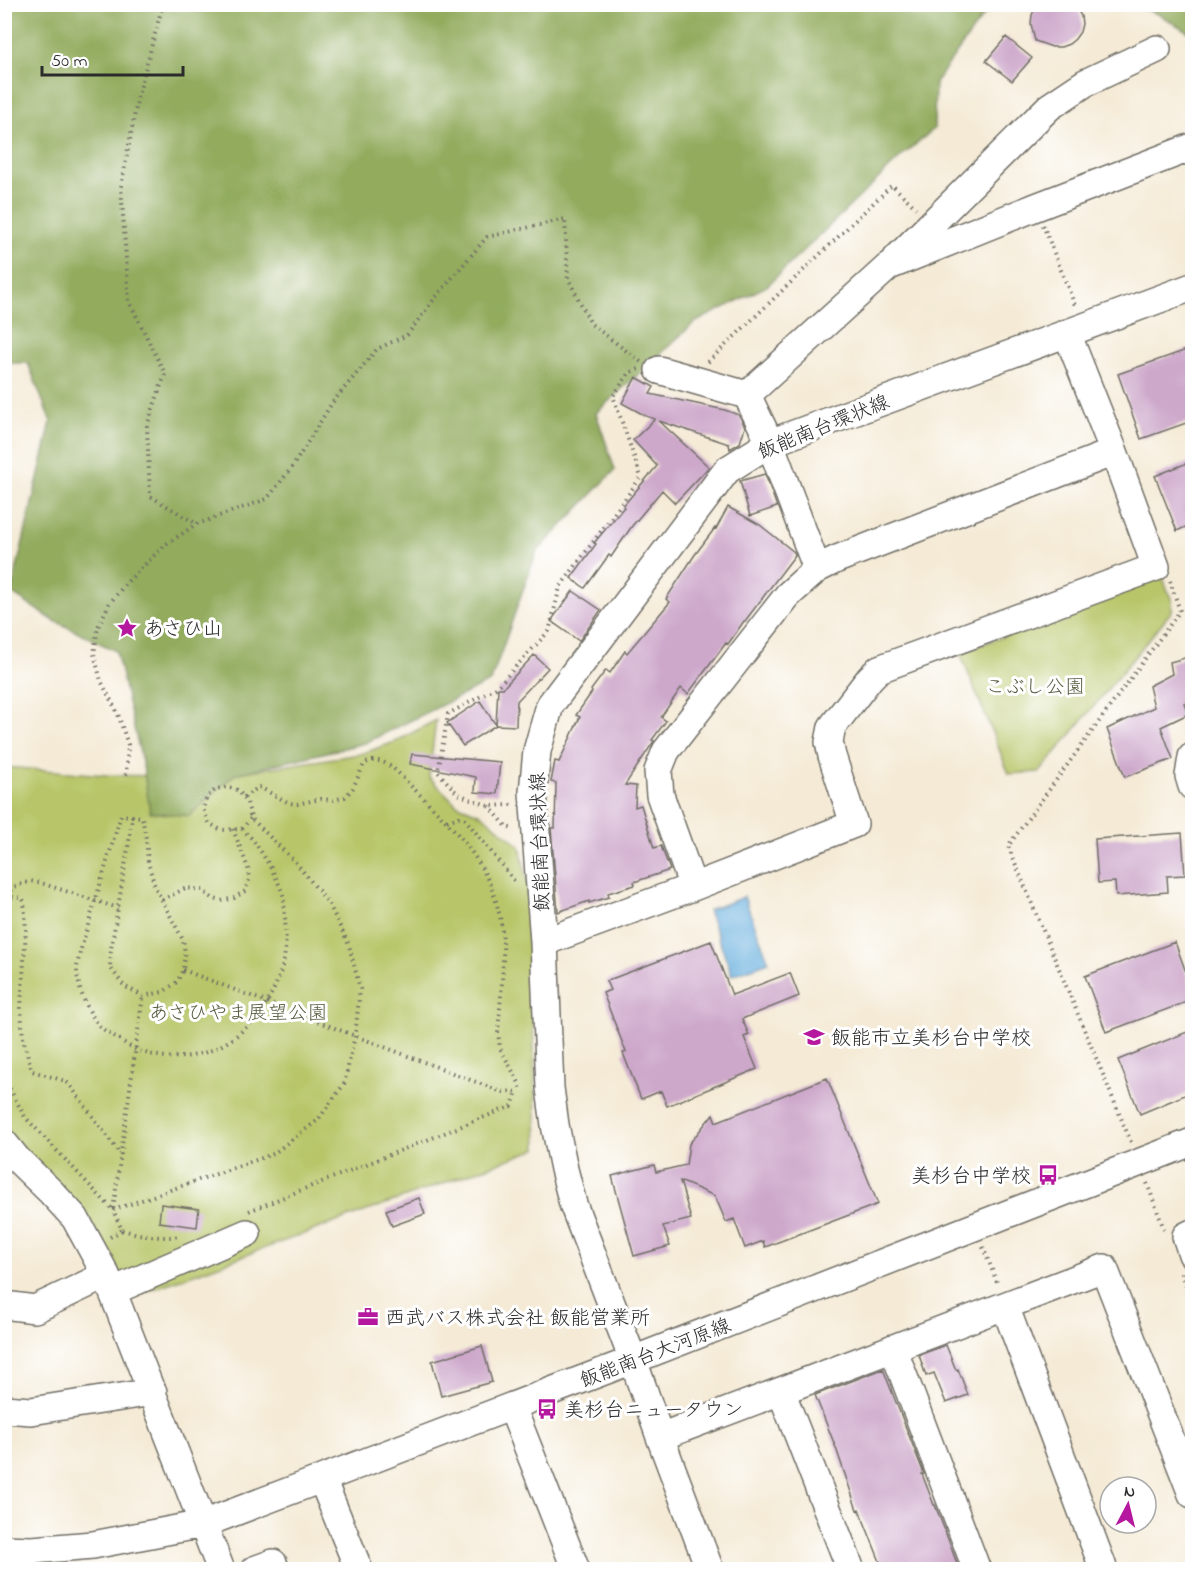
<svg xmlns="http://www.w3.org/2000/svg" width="1197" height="1574" viewBox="0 0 1197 1574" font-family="'Indie Flower','Klee One',sans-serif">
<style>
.green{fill:#b8c669;stroke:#72784a;stroke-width:1.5}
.forest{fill:#92ab5d;stroke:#5e6b44;stroke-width:1.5}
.water{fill:#65aedd;stroke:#486c84;stroke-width:1.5}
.building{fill:#cda8cb}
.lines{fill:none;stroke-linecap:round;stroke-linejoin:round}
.minor-casing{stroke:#716e66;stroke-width:30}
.path{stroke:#716e66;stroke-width:4;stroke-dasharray:1.5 4.5;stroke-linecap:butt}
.minor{stroke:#fff;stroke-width:27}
.labels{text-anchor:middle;stroke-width:6;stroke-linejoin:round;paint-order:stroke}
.street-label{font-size:20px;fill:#2b2b2b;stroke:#fff}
.poi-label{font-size:20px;fill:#2b2b2b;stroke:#fff;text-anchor:start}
.park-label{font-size:20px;fill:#555a3e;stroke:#fff}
</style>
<rect width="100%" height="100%" fill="#fff"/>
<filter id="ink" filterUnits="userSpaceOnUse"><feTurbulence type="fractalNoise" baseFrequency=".0167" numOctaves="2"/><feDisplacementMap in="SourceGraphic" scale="12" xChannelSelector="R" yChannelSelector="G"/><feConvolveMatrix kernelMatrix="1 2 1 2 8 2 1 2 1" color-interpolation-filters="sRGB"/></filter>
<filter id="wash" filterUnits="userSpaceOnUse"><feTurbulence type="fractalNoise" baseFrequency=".008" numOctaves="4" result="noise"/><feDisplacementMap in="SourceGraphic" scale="24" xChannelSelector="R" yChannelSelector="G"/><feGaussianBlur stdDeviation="1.35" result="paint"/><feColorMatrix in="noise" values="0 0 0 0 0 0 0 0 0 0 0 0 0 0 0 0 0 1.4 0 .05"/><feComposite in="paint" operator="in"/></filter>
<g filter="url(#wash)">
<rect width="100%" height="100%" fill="#f4ead5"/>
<!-- green -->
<path class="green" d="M1162 576 1172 601V611L1040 772 1009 774 960 653Z
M436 720 429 777 456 804 481 814 520 846 529 891 537 1149 128 1298 5 1130 4 767 106 775 211 777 360 754 395 742Z"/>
<!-- forest -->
<path class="forest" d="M4 5H991L935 83 934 129 902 156 767 286 694 323 596 413 615 470 536 553 491 681 365 743 235 774 189 816 150 812 143 766 116 651 53 620 11 593 51 422 28 363H5Z
M1135 5H1192V34L1160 15Z"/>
<!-- water -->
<path class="water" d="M744 897 769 962 732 975 708 910Z"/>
<g id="blocks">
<!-- building -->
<path class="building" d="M1037 4H1074L1081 16 1082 24 1080 32 1075 39 1069 44 1061 47H1052L1035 41 1031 24 1032 15Z
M1006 37 1032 58 1012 81 986 61Z
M1192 348V421L1141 439 1118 374Z
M636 377 654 387 650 394 725 410 739 415 745 427 740 443 730 449 729 444 659 421 709 467 675 503 662 490 632 526 611 557 609 555 585 588 571 578 596 544 594 543 624 507 623 506 657 466 633 440 655 419 646 416 622 403Z
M1192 461V524L1177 531 1155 476Z
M765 474 777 507 750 516 740 481Z
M728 507 760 525 794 552 795 555 745 621H744L728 644 726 643 688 694 681 688 661 717 666 721 652 740 654 741 625 785 636 786 635 807 641 805 654 848 661 846 670 870 634 882 635 885 608 893 609 897 589 903V901L558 912 551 828H555L556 783 551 782 555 761 559 762 580 717 576 715 592 692 591 690 606 670 610 673 625 651 627 653 670 602 666 599 694 556 715 528 716 529Z
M573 591 601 610 579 641 551 621Z
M534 655 548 668 517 701 516 726 496 725 498 688H503Z
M1192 656V700L1184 703 1188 714 1161 727 1173 759 1125 777 1107 729 1154 707 1149 686 1172 674 1170 662Z
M480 701 496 725 463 746 447 723Z
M412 754 500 762 497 794 475 792 476 777 410 764Z
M1182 833 1185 875 1167 876 1168 892 1116 896 1115 882 1098 883 1095 839Z
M711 941 732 995 790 973 799 996 742 1019 749 1035 744 1037 757 1069 667 1106 661 1091 641 1099 623 1053 626 1052 603 993 610 990 606 981Z
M1175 942 1192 989V1000L1106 1032 1085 976Z
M1192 1030V1092L1140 1114 1118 1060Z
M827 1078 878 1204 765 1247 763 1241 745 1248 734 1219 726 1222 715 1196 680 1181 691 1219 663 1226 670 1246 634 1256 612 1176 654 1165 656 1172 686 1165 689 1144 713 1114 716 1122Z
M419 1198 425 1214 392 1226 386 1210Z
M161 1204 199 1209 197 1227 159 1222Z
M946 1345 956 1370 958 1369 968 1395 946 1403 934 1373 926 1376 919 1355Z
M482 1346 492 1382 441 1396 432 1361Z
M883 1369 924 1474H922L934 1505H935L945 1531 959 1569H883L859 1509 857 1510 836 1448 815 1395Z"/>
</g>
</g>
<g filter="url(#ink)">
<use href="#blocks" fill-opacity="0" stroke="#716e66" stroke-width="1.5"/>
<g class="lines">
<!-- minor casing -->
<g class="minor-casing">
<path id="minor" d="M897 258 1049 107 1085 83 1157 49
M659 370 747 395 770 443 817 569
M747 395 889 266 1036 207 1192 147
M1192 757 1189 776 1192 786
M693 887 660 795 658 771 666 751 788 595 817 569 837 559 1114 452
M544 942 693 887 854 824 832 756 829 742 832 727 870 678 879 669 1156 567 1114 452 1067 333
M4 1143 17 1159 51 1192 75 1218 106 1275 221 1570
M1192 1233 1186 1236 1192 1254
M113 1291 247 1233
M4 1305 35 1309 106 1275
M1005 1306 1104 1570
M893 1348 977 1570
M781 1391 851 1570
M512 1407 576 1570
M4 1409 31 1411 153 1392
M660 1437 1104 1268 1192 1494
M322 1479 359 1570
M4 1549 32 1550 93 1545 203 1524 633 1360 1192 1142
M254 1570 273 1563 276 1570
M710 1570 660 1437 633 1360 573 1204 564 1169 555 1125 550 1088 544 942 533 792 537 751 550 705 727 470 770 443 1192 287"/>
</g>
<!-- path -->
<path class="path" d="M163 4 138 96 121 187 129 301 165 374 147 426 150 496 197 524
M1043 225 1076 308
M708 362 892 185 916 208
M126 775 128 745 118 714 101 681 94 654 98 627 109 604 128 581 165 545 197 524 267 499 293 466 332 403 377 349 407 335 435 298 487 237 565 219 568 278 591 324 641 362
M244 797 259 787 289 803 297 804 321 799 333 800 345 797 353 788 364 764C383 753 398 773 410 785 458 832 499 870 503 942 504 972 500 1003 498 1033L500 1048 519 1083 521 1090
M512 805 489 806 458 794 438 772 448 714 496 688 549 631 560 587 641 477 613 396 630 372 639 369
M489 806 507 827 513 829
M447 821 459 817 465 819 516 883
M242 829 251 818
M6 896 22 898 24 901 26 930 21 1008 23 1039 32 1071 65 1081 69 1084 121 1155
M162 900 186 888 202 890 212 898 221 901 234 898 245 891 250 877 248 868 233 829
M4 907 6 896 13 887 31 881 44 884 118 908
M183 970 502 1092 517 1091
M4 1078 25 1117 113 1210 143 996
M1131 1142 1008 846 1180 611 1170 581
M1147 1183 1164 1229
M249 1211 512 1106 517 1091
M122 1230C141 1235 160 1239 180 1236
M110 1237 122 1230 113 1210 273 1154 318 1120 344 1084 355 1036 360 989 349 945 329 904 298 865 251 818 247 802 244 797 237 790 227 787 216 789 207 797 203 809 209 823 221 830 242 829C247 834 252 838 255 843 264 855 279 881 283 895 285 902 284 911 285 918 286 932 286 946 284 959 270 1026 205 1077 137 1050 129 1047 121 1040 114 1036 110 1033 105 1031 102 1028 89 1016 77 988 77 970 77 964 79 958 80 952L121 815 132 816 129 842 111 949 110 967 124 986 143 996 163 992 177 982 183 970 185 952 183 940 155 887 148 862 146 838 142 817 132 816
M983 1247 998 1285
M1181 1273 1192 1303"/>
<!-- minor -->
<use href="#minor" class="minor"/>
</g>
</g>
<!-- icons -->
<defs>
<g id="sight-bare" transform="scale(1.62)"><path d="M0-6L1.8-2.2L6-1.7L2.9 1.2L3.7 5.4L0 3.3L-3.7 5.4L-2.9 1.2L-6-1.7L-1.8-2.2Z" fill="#b5179e" stroke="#fff" stroke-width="2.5" paint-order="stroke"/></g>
<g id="school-bare" transform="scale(1.62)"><path d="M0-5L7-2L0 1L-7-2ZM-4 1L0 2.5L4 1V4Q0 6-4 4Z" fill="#b5179e" stroke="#fff" stroke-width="2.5" paint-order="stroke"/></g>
<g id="bus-bare" transform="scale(1.62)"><path d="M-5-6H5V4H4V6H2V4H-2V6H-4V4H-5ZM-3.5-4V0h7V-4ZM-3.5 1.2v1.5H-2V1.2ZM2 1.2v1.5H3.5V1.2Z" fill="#b5179e" stroke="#fff" stroke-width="2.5" paint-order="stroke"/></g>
<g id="office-bare" transform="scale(1.62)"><path d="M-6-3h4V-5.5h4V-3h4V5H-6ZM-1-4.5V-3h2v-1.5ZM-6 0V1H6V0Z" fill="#b5179e" stroke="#fff" stroke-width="2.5" paint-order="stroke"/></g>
</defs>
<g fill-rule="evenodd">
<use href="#sight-bare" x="127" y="628"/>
<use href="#school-bare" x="814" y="1037"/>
<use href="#bus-bare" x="1048" y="1175"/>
<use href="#office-bare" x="368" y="1317"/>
<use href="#bus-bare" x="547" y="1409"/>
</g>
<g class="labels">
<!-- street labels -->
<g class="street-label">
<text transform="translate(823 426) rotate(-22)" y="7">飯能南台環状線</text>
<text transform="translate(539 842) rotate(-92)" y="7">飯能南台環状線</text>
<text transform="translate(655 1352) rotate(-21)" y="7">飯能南台大河原線</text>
</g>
<!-- poi labels -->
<g class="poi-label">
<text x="144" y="635">あさひ山</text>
<text x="831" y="1044">飯能市立美杉台中学校</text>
<text x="1031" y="1182" text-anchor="end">美杉台中学校</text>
<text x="385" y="1324">西武バス株式会社 飯能営業所</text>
<text x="564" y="1416">美杉台ニュータウン</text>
</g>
<!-- park labels -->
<g class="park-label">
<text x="1035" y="693">こぶし公園</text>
<text x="238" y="1019">あさひやま展望公園</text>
</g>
</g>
<!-- margin -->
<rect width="1197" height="1574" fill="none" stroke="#fff" stroke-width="24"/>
<!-- north arrow -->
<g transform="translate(1128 1505) rotate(7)"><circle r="28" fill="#ffffff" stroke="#aaaaaa" stroke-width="1.5"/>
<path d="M0-4.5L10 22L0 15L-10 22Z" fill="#b5179e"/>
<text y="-9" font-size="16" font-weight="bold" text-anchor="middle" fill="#2b2b2b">N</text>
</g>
<!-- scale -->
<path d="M42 66v9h141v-9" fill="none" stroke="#2b2b2b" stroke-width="3"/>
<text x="51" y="66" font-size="18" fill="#2b2b2b" stroke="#ffffff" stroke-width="4.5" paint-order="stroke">50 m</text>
</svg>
